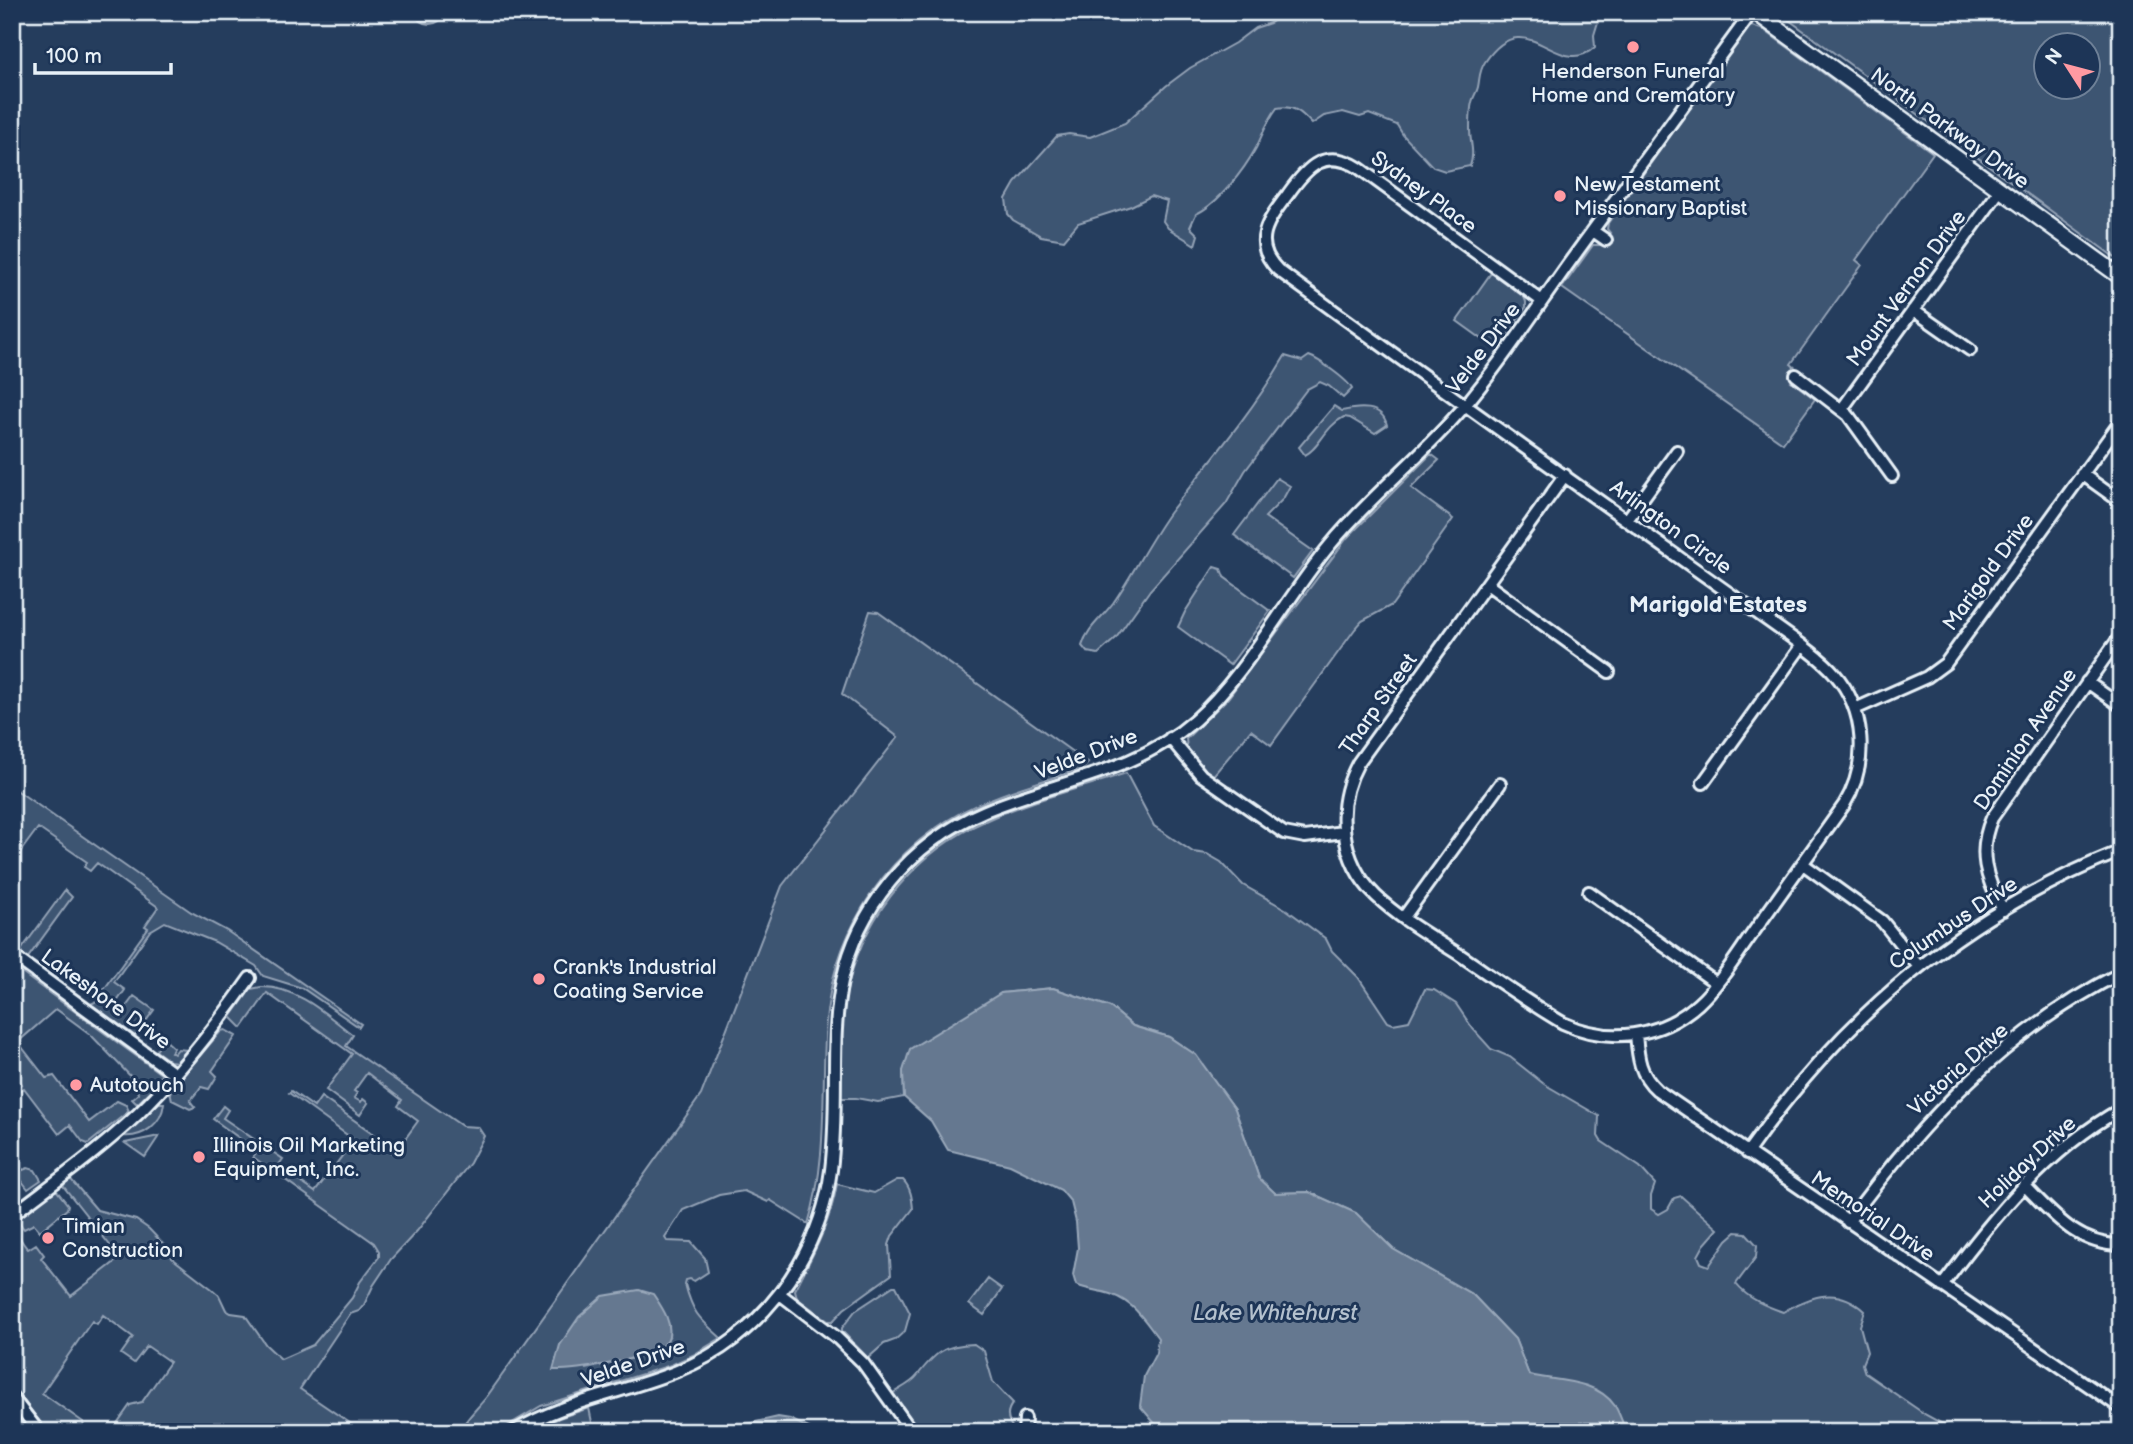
<svg xmlns="http://www.w3.org/2000/svg" width="2133" height="1444" viewBox="0 0 2133 1444" font-family="'Balsamiq Sans',sans-serif">
<style>
.green{fill:#3e5472;stroke:#93a2b5;stroke-width:2;fill-rule:evenodd}
.water{fill:#657890;stroke:#99a8ba;stroke-width:2}
.lines{fill:none;stroke-linecap:round;stroke-linejoin:round}
.minor-casing{stroke:#e8f1f8;stroke-width:16}
.major-casing{stroke:#e8f1f8;stroke-width:19}
.minor{stroke:#1d3557;stroke-width:10}
.major{stroke:#1d3557;stroke-width:14}
.poi-dot{fill:#ff9aa2;stroke:#1d3557;stroke-width:2.5}
.labels{text-anchor:middle;stroke-width:6;stroke-linejoin:round;paint-order:stroke}
.poi-label{font-size:21px;fill:#e8f1f8;stroke:#1d3557;text-anchor:start}
.street-label{font-size:21px;fill:#e8f1f8;stroke:#1d3557}
.neighbourhood-label{font-size:23px;font-weight:bold;fill:#e8f1f8;stroke:#1d3557}
.water-label{font-size:23px;font-style:italic;fill:#b4c1ce;stroke:#1d3557}
</style>
<rect width="100%" height="100%" fill="#253d5d"/>
<filter id="ink" filterUnits="userSpaceOnUse"><feTurbulence type="fractalNoise" baseFrequency=".0143" numOctaves="2"/><feDisplacementMap in="SourceGraphic" scale="14" xChannelSelector="R" yChannelSelector="G"/><feConvolveMatrix kernelMatrix="1 2 1 2 8 2 1 2 1" color-interpolation-filters="sRGB"/></filter>
<g filter="url(#ink)">
<!-- green -->
<path class="green" d="M1287 12H1601L1594 35 1595 47C1557 82 1527 0 1485 62 1479 71 1480 77 1478 87 1477 92 1473 97 1472 102 1470 110 1470 121 1470 129 1470 143 1475 152 1470 166L1445 171 1433 167 1403 135 1397 125 1369 114 1360 117 1343 112 1324 116 1312 124C1301 112 1294 105 1277 108 1267 121 1263 134 1256 148 1244 170 1218 204 1196 214L1190 227 1198 235 1195 245 1168 228 1163 221 1167 201 1151 196 1131 206 1078 223 1064 240 1041 236 1013 220 1008 214 1006 199 1015 183 1057 136 1069 134 1090 137 1125 123 1166 86 1190 68 1235 43 1255 28 1270 23Z
M1778 12H2121V262ZM2046 46H2088V88H2046Z
M1752 26 1764 30 1933 153 1856 260 1862 265 1791 364 1798 370 1791 381 1815 399 1783 443 1562 288 1593 245H1602L1611 234 1607 229 1608 223 1747 29Z
M1491 273 1524 297 1526 302V307L1496 349 1457 321Z
M1285 356 1302 361 1309 356C1318 359 1348 380 1352 389L1343 398 1329 386 1320 382 1307 389 1245 471 1226 504 1150 590 1116 638 1098 654 1087 652 1082 646C1087 628 1102 618 1113 603 1133 574 1149 541 1170 512 1210 461 1252 412 1285 356Z
M1334 406 1342 411C1358 407 1382 404 1387 425L1375 433 1350 418 1344 417C1325 426 1319 449 1305 455L1299 447Z
M1431 454 1439 460 1411 488 1453 519 1392 605 1362 621 1355 629 1271 745 1251 730 1212 777 1187 749 1186 739 1228 698 1347 538Z
M1277 478 1290 486 1283 499 1265 517 1313 551 1293 578 1234 535Z
M1214 567 1221 569 1224 577 1270 611 1230 665 1178 627 1185 612Z
M870 611 878 612 1088 763 1082 769C1042 781 999 793 962 812 877 858 828 944 825 1038 822 1101 827 1163 808 1224L770 1200 768 1202 744 1191 719 1195 683 1210 665 1238 667 1241 691 1242 705 1258 708 1272 694 1281 690 1279 686 1280 685 1284C693 1314 699 1318 721 1338L693 1355 671 1365 541 1406 497 1432H459C466 1418 479 1407 488 1395L701 1095 782 886 898 737 842 694ZM668 1338 662 1346 643 1356 585 1369Z
M1126 773 1154 826 1193 852 1207 854 1221 862 1243 885 1287 910 1326 939 1332 951 1358 977 1388 1022 1393 1024 1409 1021 1425 989 1434 990 1456 1004 1473 1029 1491 1049 1510 1057 1544 1084 1599 1116 1598 1136 1601 1141 1640 1167 1655 1184 1651 1196V1209L1659 1214 1668 1209 1674 1198 1681 1196 1718 1229 1704 1245 1698 1256 1701 1263 1709 1266 1727 1240 1736 1232 1746 1233 1757 1245 1756 1257 1736 1284C1748 1299 1766 1306 1783 1312 1812 1295 1838 1286 1865 1311L1860 1326 1867 1352 1862 1364 1865 1373 1926 1415 1957 1432H1626L1614 1405 1529 1375 1515 1339 1473 1295 1393 1249 1356 1213 1309 1192 1275 1193 1259 1178 1235 1109 1195 1055 1169 1037 1133 1026 1110 1007 1053 988 1001 993 903 1071 904 1097 878 1102 856 1098H841C842 1060 839 1019 849 982 867 911 919 850 985 821 1030 800 1080 789 1126 773Z
M12 787 191 912 227 931 361 1024 359 1027 302 988 263 976 256 966 215 942 165 922 150 931 114 982 125 990 114 1006 122 1012 134 996 154 1010 135 1036 91 1004 95 1002 148 928 145 926 158 907 97 863 90 871 84 867 87 862 38 828 12 863Z
M65 890 72 897 27 959 19 953Z
M12 966 161 1074 159 1083 137 1104 132 1099 138 1094 135 1081 90 1034 56 1009 18 1042 46 1078 54 1076 89 1122 117 1101 126 1105 129 1111 88 1144 83 1142 70 1125 59 1134 24 1088 12 1095V1091L22 1084 12 1071Z
M261 987C296 986 327 1015 353 1035L346 1046 462 1126 478 1127 484 1136 470 1163 417 1231 391 1259 373 1286 364 1305 359 1311 350 1314 300 1389 363 1432H111L130 1405 142 1402 170 1362 147 1346 134 1363 121 1354 133 1337 103 1315 97 1324 92 1321 42 1393 83 1422 84 1428 81 1432H48L12 1386V1279L16 1276 12 1271V1224C19 1233 20 1242 28 1249L36 1244 44 1255 41 1258 71 1296 120 1258 64 1187 63 1181 68 1176 97 1210 136 1220 149 1229 168 1249 172 1258 212 1289 219 1295 226 1310 231 1313 245 1315 266 1345 281 1359 313 1345 352 1298 360 1282 379 1257V1251L374 1243 253 1157 257 1151 213 1119 223 1106 228 1110 223 1118 283 1159 278 1166 315 1192 354 1140 289 1093 291 1091 314 1107 321 1097 378 1137 381 1145 394 1154 418 1121 398 1106 402 1100 367 1073 354 1091 357 1093 354 1098 361 1102 363 1099 368 1103 360 1115 326 1090 352 1054 267 993 242 1028 231 1017 251 989Z
M225 1030 236 1036 212 1071 217 1076 209 1089 201 1087 190 1101 195 1107 190 1109 172 1100 170 1091 221 1031Z
M164 1039 174 1048 171 1052 174 1054 178 1049 188 1050 177 1062 170 1061 156 1051Z
M159 1103H164C162 1124 143 1138 123 1136Z
M159 1136 145 1157 125 1143Z
M12 1157 23 1170 28 1168 35 1170 41 1180 28 1189 12 1168Z
M897 1180H903C911 1188 912 1198 913 1209L892 1236 889 1245 891 1275 844 1309 833 1321H828L797 1298 795 1290C813 1255 830 1224 837 1184L874 1193Z
M51 1189 57 1191 68 1205 67 1209 40 1231 34 1224 24 1229 17 1220V1215Z
M988 1279 1002 1289 984 1315 969 1304Z
M893 1286H896L910 1313 905 1331 895 1340 884 1344 868 1358 842 1331V1328L855 1311Z
M974 1344 984 1351 993 1382 1013 1403C1004 1413 1008 1423 1016 1432H921L893 1393C901 1388 912 1383 917 1376 935 1353 943 1345 974 1344Z
M589 1408 594 1432H529L559 1418Z"/>
<!-- water -->
<path class="water" d="M413 12H446C438 28 421 28 413 12Z
M1053 988 1110 1007 1133 1026 1169 1037 1196 1055 1235 1109 1259 1178 1275 1193 1309 1192 1356 1213 1393 1249 1473 1295 1515 1339 1529 1375C1556 1381 1597 1379 1615 1406 1620 1414 1623 1424 1626 1432H1162L1140 1406 1144 1376 1156 1353 1158 1338C1142 1317 1131 1298 1103 1292 1093 1290 1086 1289 1076 1285L1073 1275 1078 1248 1076 1222 1071 1202 1061 1190 1010 1165 948 1150 931 1121 904 1097 903 1071 910 1049 1001 993Z
M639 1290 653 1294C661 1306 674 1323 668 1339 659 1359 574 1371 553 1370L560 1345 579 1317 603 1296Z
M778 1417 790 1419 817 1432H712Z"/>
<g class="lines">
<!-- minor casing -->
<g class="minor-casing">
<path id="minor" d="M1593 231 1606 240
M1542 301 1359 168C1325 147 1307 167 1288 194 1269 219 1250 242 1278 270 1451 397 1627 520 1802 645 1813 654 1825 662 1834 673 1866 710 1869 764 1844 805 1816 844 1788 884 1760 923 1740 950 1722 982 1698 1004 1660 1038 1608 1044 1563 1023 1527 1002 1494 978 1460 955 1432 937 1400 919 1376 896 1340 861 1334 807 1358 763L1565 475
M1913 310 1970 350
M1796 375 1848 415 1892 476
M1842 409 2000 190
M2082 474 2121 502
M1627 520 1677 451
M1487 584 1609 672
M2087 682 2121 706
M1855 709 1927 677 1946 663 2121 421
M1170 738 1201 775 1284 833 1305 837 1343 832
M1703 783 1802 645
M1803 864 1882 921 1919 967
M1589 892 1716 983
M2003 910C1986 879 1977 852 1992 818L2121 635
M1404 917 1500 784
M12 955 176 1075
M1636 1034C1638 1057 1639 1074 1657 1090L2121 1408
M1747 1153C1844 1015 1963 914 2121 851
M2024 1185C2053 1214 2077 1245 2121 1245
M12 1215C55 1182 99 1151 138 1114 180 1073 216 1026 250 978
M1848 1222C1921 1122 2008 1029 2121 973
M1942 1286C1992 1219 2046 1151 2121 1109
M780 1294 836 1337 863 1363 912 1432
M12 1397 39 1432
M513 1432C582 1390 669 1390 734 1339 787 1297 822 1238 831 1170 844 1063 813 976 890 882 915 851 949 826 985 811 1056 781 1135 773 1195 720 1247 674 1285 599 1330 545 1370 496 1421 457 1462 409 1501 363 1534 312 1569 263 1630 180 1691 96 1752 12
M1024 1432 1025 1418"/>
</g>
<!-- major casing -->
<g class="major-casing">
<path id="major" d="M1755 12 2121 277"/>
</g>
<!-- minor -->
<use href="#minor" class="minor"/>
<!-- major -->
<use href="#major" class="major"/>
</g>
</g>
<!-- markers -->
<g class="poi-dot">
<circle cx="1633" cy="47" r="7"/>
<circle cx="1560" cy="196" r="7"/>
<circle cx="539" cy="979" r="7"/>
<circle cx="76" cy="1085" r="7"/>
<circle cx="199" cy="1157" r="7"/>
<circle cx="48" cy="1238" r="7"/>
</g>
<g class="labels">
<!-- poi labels -->
<g class="poi-label">
<text x="1633" y="78" text-anchor="middle">Henderson Funeral<tspan x="1633" dy="24">Home and Crematory</tspan></text>
<text x="1574" y="191">New Testament<tspan x="1574" dy="24">Missionary Baptist</tspan></text>
<text x="553" y="974">Crank's Industrial<tspan x="553" dy="24">Coating Service</tspan></text>
<text x="90" y="1092">Autotouch</text>
<text x="213" y="1152">Illinois Oil Marketing<tspan x="213" dy="24">Equipment, Inc.</tspan></text>
<text x="62" y="1233">Timian<tspan x="62" dy="24">Construction</tspan></text>
</g>
<!-- street labels -->
<g class="street-label">
<text transform="translate(1950 128) rotate(36)" y="7">North Parkway Drive</text>
<text transform="translate(1424 192) rotate(36)" y="7">Sydney Place</text>
<text transform="translate(1906 288) rotate(-54)" y="7">Mount Vernon Drive</text>
<text transform="translate(1483 348) rotate(-53)" y="7">Velde Drive</text>
<text transform="translate(1671 527) rotate(36)" y="7">Arlington Circle</text>
<text transform="translate(1988 572) rotate(-54)" y="7">Marigold Drive</text>
<text transform="translate(1378 704) rotate(-55)" y="7">Tharp Street</text>
<text transform="translate(2025 739) rotate(-56)" y="7">Dominion Avenue</text>
<text transform="translate(1086 754) rotate(-21)" y="7">Velde Drive</text>
<text transform="translate(1953 923) rotate(-34)" y="7">Columbus Drive</text>
<text transform="translate(106 999) rotate(36)" y="7">Lakeshore Drive</text>
<text transform="translate(1958 1069) rotate(-42)" y="7">Victoria Drive</text>
<text transform="translate(2027 1162) rotate(-43)" y="7">Holiday Drive</text>
<text transform="translate(1873 1216) rotate(34)" y="7">Memorial Drive</text>
<text transform="translate(633 1363) rotate(-19)" y="7">Velde Drive</text>
</g>
<!-- neighbourhood labels -->
<g class="neighbourhood-label">
<text x="1718" y="612">Marigold Estates</text>
</g>
<!-- water labels -->
<g class="water-label">
<text x="1275" y="1320">Lake Whitehurst</text>
</g>
</g>
<!-- margin -->
<rect width="2133" height="1444" fill="none" stroke="#1d3557" stroke-width="42"/>
<rect x="21" y="21" width="2091" height="1402" fill="none" stroke="#e8f1f8" stroke-width="2.5" filter="url(#ink)"/>
<!-- north arrow -->
<g transform="translate(2067 66) rotate(306)"><circle r="33" fill="#1d3557" stroke="#6e8097" stroke-width="2"/>
<path d="M0-5L12 26L0 18L-12 26Z" fill="#ff9aa2"/>
<text y="-10" font-size="19" font-weight="bold" text-anchor="middle" fill="#e8f1f8">N</text>
</g>
<!-- scale -->
<path d="M35 63v10h136v-10" fill="none" stroke="#e8f1f8" stroke-width="3.5"/>
<text x="46" y="63" font-size="21" fill="#e8f1f8" stroke="#1d3557" stroke-width="5" paint-order="stroke">100 m</text>
</svg>
